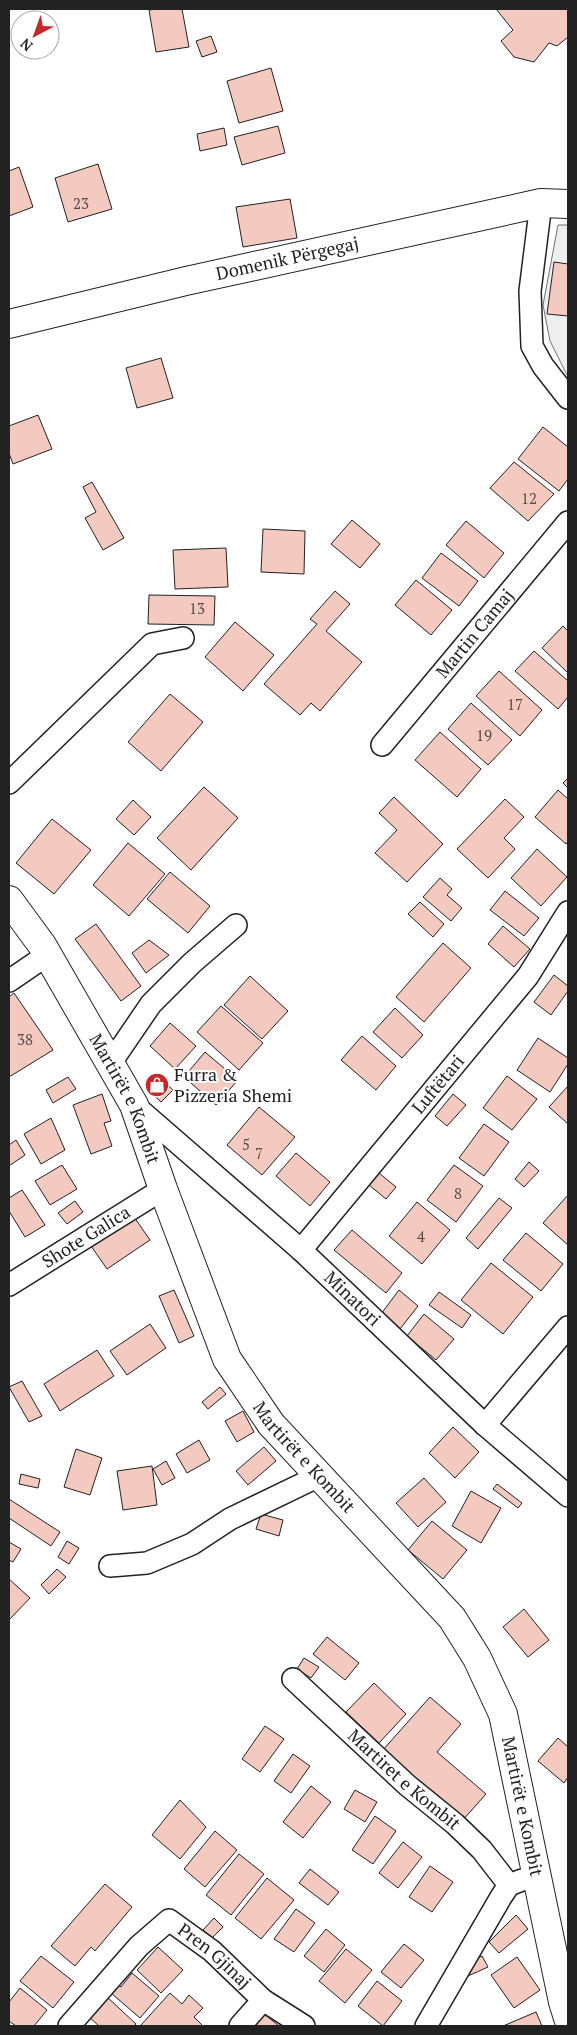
<svg xmlns="http://www.w3.org/2000/svg" width="577" height="2035" viewBox="0 0 577 2035" font-family="'PT Serif',serif">
<style>
.green{fill:#eee;stroke:#6f6f6f}
.building{fill:#f3c9c0;stroke:#222}
.lines{fill:none;stroke-linecap:round;stroke-linejoin:round}
.street-casing{stroke:#222;stroke-width:24}
.secondary-casing{stroke:#222;stroke-width:30}
.primary-casing{stroke:#222;stroke-width:30}
.street{stroke:#fff;stroke-width:21}
.secondary{stroke:#fff;stroke-width:28}
.primary{stroke:#fff;stroke-width:28}
.labels{text-anchor:middle;stroke-width:4;stroke-linejoin:round;paint-order:stroke}
.number-label{font-size:15px;fill:#564c4a}
.street-label{font-size:18px;fill:#222;stroke:#fff}
.poi-label{font-size:18px;fill:#222;stroke:#fff;text-anchor:start}
</style>
<rect width="100%" height="100%" fill="#fff"/>
<!-- green -->
<path class="green" d="M558 225H568V377L550 341 543 305Z"/>
<!-- building -->
<path class="building" d="M157 9H182L189 47 156 52 149 10Z
M496 9H568V37L557 46 549 43 534 62 514 57 501 41 513 30Z
M211 36 217 52 202 57 196 41Z
M271 68 283 111 239 123 227 81Z
M278 126 285 153 242 165 234 137Z
M224 128 227 145 200 151 197 134Z
M98 164 112 209 68 222 55 178Z
M19 167 33 207 9 216V171Z
M290 199 297 238 243 247 236 207Z
M554 262 568 264V316L547 314Z
M161 358 173 398 137 408 126 368Z
M38 415 52 449 13 464 9 453V426Z
M543 427 568 447V479L559 491 518 459Z
M514 462 554 494 528 521 490 488Z
M92 482 124 538 103 550 85 518 96 512 83 487Z
M352 520 380 544 360 568 331 544Z
M466 521 504 553 484 578 446 545Z
M263 529 305 531 304 574 261 572Z
M226 548 228 587 175 589 173 550Z
M441 553 478 581 459 606 422 578Z
M416 580 452 610 431 635 395 605Z
M335 591 350 604 326 631 362 662 320 711 311 703 300 715 264 684 317 624 310 619Z
M149 595 215 596 214 625 148 624Z
M235 622 274 655 243 691 205 657Z
M563 626 568 631V673L542 648Z
M534 651 568 681V697L558 709 515 671Z
M499 671 542 710 520 736 476 696Z
M170 694 203 722 161 771 128 742Z
M471 703 512 740 488 765 448 729Z
M440 732 481 769 457 797 415 760Z
M568 778V788L563 783Z
M204 787 238 818 191 870 157 838Z
M558 790 568 799V841L566 844 535 817Z
M394 797 443 844 407 882 375 853 397 830 379 813Z
M505 799 524 817 504 838 515 849 488 878 457 849Z
M133 800 151 817 134 835 116 819Z
M52 819 91 850 54 894 16 863Z
M128 843 165 874 129 916 93 885Z
M537 849 567 877 541 906 511 878Z
M170 872 210 906 188 933 147 899Z
M440 878 452 889 447 895 462 908 451 921 423 897Z
M505 891 539 918 524 936 490 910Z
M420 902 444 924 433 937 408 914Z
M96 924 141 986 121 1001 75 939Z
M503 926 530 949 514 967 488 944Z
M149 940 169 955 146 973 132 953Z
M443 943 471 968 424 1022 396 997Z
M554 975 568 986V991L551 1015 534 1002Z
M250 976 288 1011 262 1039 224 1005Z
M14 993 53 1050 9 1077V997Z
M221 1006 263 1043 239 1070 197 1032Z
M395 1008 423 1035 402 1058 373 1032Z
M170 1023 196 1046 175 1069 150 1046Z
M362 1036 396 1066 376 1090 341 1060Z
M538 1038 568 1058V1064L550 1092 517 1070Z
M205 1052 238 1080 216 1105 184 1077Z
M157 1075 173 1090 161 1102 145 1087Z
M507 1076 537 1099 512 1130 483 1108Z
M68 1077 76 1089 53 1103 46 1090Z
M568 1086V1122L567 1123 549 1107Z
M102 1094 111 1121 104 1123 112 1146 91 1154 73 1105Z
M453 1094 466 1105 447 1126 435 1116Z
M259 1107 295 1137 262 1175 227 1145Z
M51 1118 65 1150 41 1164 24 1134Z
M484 1124 509 1142 484 1176 459 1158Z
M16 1140 25 1155 9 1166V1145Z
M296 1153 330 1182 310 1206 276 1176Z
M529 1162 539 1171 524 1187 515 1179Z
M62 1165 77 1189 50 1205 35 1181Z
M454 1165 483 1186 456 1222 427 1200Z
M379 1173 396 1187 386 1199 369 1185Z
M22 1190 45 1225 25 1237 9 1211V1198Z
M568 1195V1245L543 1223Z
M499 1198 512 1208 478 1249 466 1238Z
M75 1201 83 1212 67 1224 58 1213Z
M417 1202 450 1230 422 1264 389 1236Z
M132 1214 150 1240 107 1269 89 1243Z
M352 1230 402 1273 386 1293 334 1250Z
M526 1233 563 1264 541 1291 503 1260Z
M491 1263 533 1297 503 1334 461 1300Z
M174 1290 194 1336 179 1343 159 1296Z
M399 1290 418 1306 400 1329 381 1314Z
M439 1292 471 1315 462 1328 429 1305Z
M424 1314 454 1339 436 1360 407 1336Z
M150 1324 166 1348 127 1375 110 1351Z
M97 1350 114 1376 60 1411 44 1384Z
M22 1381 42 1416 29 1422 9 1387Z
M220 1387 226 1394 208 1409 202 1402Z
M243 1411 254 1432 237 1442 225 1421Z
M453 1427 479 1452 455 1478 429 1453Z
M199 1440 210 1460 187 1473 176 1454Z
M264 1447 276 1461 248 1485 236 1471Z
M76 1449 102 1458 90 1495 64 1487Z
M166 1461 175 1478 162 1485 153 1469Z
M152 1466 157 1505 123 1510 117 1471Z
M21 1474 40 1479 38 1488 19 1484Z
M424 1478 446 1502 418 1527 396 1503Z
M497 1484 522 1503 518 1508 493 1489Z
M471 1491 501 1508 481 1543 452 1526Z
M9 1499 60 1532 51 1546 9 1518Z
M261 1514 283 1520 279 1536 256 1529Z
M432 1521 467 1550 443 1579 408 1550Z
M67 1541 79 1548 69 1564 58 1557Z
M9 1542 21 1549 13 1562 9 1560Z
M57 1569 66 1577 49 1594 41 1585Z
M9 1579 30 1598 9 1620Z
M524 1609 549 1640 528 1657 503 1627Z
M327 1637 359 1663 345 1680 313 1654Z
M304 1658 319 1667 311 1678 297 1669Z
M374 1683 406 1714 379 1743 346 1712Z
M430 1697 461 1724 437 1752 486 1794 462 1821 382 1751Z
M265 1726 284 1739 260 1772 242 1759Z
M558 1738 568 1747V1777L564 1783 538 1761Z
M293 1754 310 1766 291 1793 274 1781Z
M311 1786 331 1802 303 1838 283 1822Z
M355 1790 377 1802 365 1822 344 1809Z
M180 1800 206 1827 180 1859 152 1835Z
M375 1816 396 1831 373 1864 352 1850Z
M215 1831 237 1850 205 1887 184 1869Z
M403 1842 422 1857 398 1888 379 1873Z
M239 1854 264 1874 231 1915 206 1895Z
M430 1866 453 1882 432 1912 409 1897Z
M310 1869 339 1892 328 1905 299 1883Z
M267 1878 294 1900 261 1939 235 1918Z
M105 1884 132 1907 95 1951 91 1947 75 1966 51 1946Z
M296 1909 315 1923 294 1952 274 1939Z
M516 1915 528 1929 499 1953 489 1942Z
M214 1918 223 1927 212 1938 203 1930Z
M326 1929 345 1945 324 1972 304 1956Z
M404 1944 424 1960 401 1988 381 1972Z
M158 1947 183 1970 161 1993 137 1970Z
M346 1949 372 1970 345 2003 319 1981Z
M41 1956 74 1982 53 2008 20 1981Z
M482 1956 488 1967 468 1976 463 1965Z
M517 1957 540 1990 514 2008 491 1975Z
M132 1973 159 1996 140 2018 111 1993 116 1983 121 1987Z
M377 1981 402 2001 383 2026 358 2006Z
M20 1988 47 2010 34 2026H16L9 2021V2002Z
M170 1993 182 2004 189 1995 203 2008 194 2017 202 2025 201 2026H140Z
M106 1996 136 2024 134 2026H99L88 2016Z
M257 2008 279 2026H243Z
M536 2012 542 2026H503Z"/>
<g class="lines">
<!-- street casing -->
<g class="street-casing">
<g id="street">
<path d="M541 203 530 291 532 346 543 366 568 398"/>
<path id="s1" d="M382 745 568 522"/>
<path d="M9 783 152 644 183 638"/>
<path d="M9 981 47 955"/>
<path d="M110 1064 151 1004 192 963 236 925"/>
<path id="s2" d="M134 1105 301 1250 485 1425 568 1496"/>
<path id="s3" d="M301 1250 528 976 568 912"/>
<path id="s4" d="M9 1285 163 1189"/>
<path d="M485 1425 568 1327"/>
<path d="M110 1566 147 1563 192 1544 230 1519 319 1476"/>
<path id="s5" d="M293 1679 407 1785 455 1824 482 1850 509 1885"/>
<path id="s6" d="M69 2026 139 1946 169 1920 212 1951 263 2000 304 2026"/>
<path d="M240 2026 263 2000"/>
<path d="M426 2026 501 1897 509 1885 522 1880"/>
</g>
</g>
<!-- secondary casing -->
<g class="secondary-casing">
<g id="secondary">
<path id="s7" d="M9 324 186 281 541 203 568 204"/>
</g>
</g>
<!-- primary casing -->
<g class="primary-casing">
<g id="primary">
<path id="s8" d="M9 900 42 945 134 1105 163 1189 227 1359 271 1424 452 1618 477 1658 503 1714 563 2002 568 2018"/>
</g>
</g>
<!-- street -->
<use href="#street" class="street"/>
<!-- secondary -->
<use href="#secondary" class="secondary"/>
<!-- primary -->
<use href="#primary" class="primary"/>
</g>
<!-- icons -->
<defs>
<g id="shop-disc" transform="scale(1.25)"><circle r="9.5" fill="#c62828" stroke="#fff"/><path d="M-5-2.5h2.3a2.7 3.5 0 0 1 5.4 0H5L5.5 6h-11ZM-1.5-2.5h3a1.5 2.3 0 0 0-3 0Z" fill="#fff"/></g>
</defs>
<g fill-rule="evenodd">
<use href="#shop-disc" x="157" y="1085"/>
</g>
<g class="labels">
<!-- number labels -->
<g class="number-label">
<text x="81" y="209">23</text>
<text x="529" y="504">12</text>
<text x="197" y="614">13</text>
<text x="515" y="710">17</text>
<text x="484" y="741">19</text>
<text x="25" y="1045">38</text>
<text x="246" y="1150">5</text>
<text x="259" y="1159">7</text>
<text x="458" y="1199">8</text>
<text x="421" y="1242">4</text>
</g>
<!-- street labels -->
<g class="street-label">
<text dy="6" stroke="none"><textPath href="#s7" startOffset="286">Domenik Përgegaj</textPath></text>
<text dy="6" stroke="none"><textPath href="#s1" startOffset="145">Martin Camaj</textPath></text>
<text dy="6" stroke="none"><textPath href="#s3" startOffset="215">Luftëtari</textPath></text>
<text dy="6" stroke="none"><textPath href="#s8" startOffset="231">Martirët e Kombit</textPath></text>
<text dy="6" stroke="none"><textPath href="#s4" startOffset="91">Shote Galica</textPath></text>
<text dy="6" stroke="none"><textPath href="#s2" startOffset="292">Minatori</textPath></text>
<text dy="6" stroke="none"><textPath href="#s8" startOffset="636">Martirët e Kombit</textPath></text>
<text dy="6" stroke="none"><textPath href="#s5" startOffset="150">Martiret e Kombit</textPath></text>
<text dy="6" stroke="none"><textPath href="#s8" startOffset="1058">Martirët e Kombit</textPath></text>
<text dy="6" stroke="none"><textPath href="#s6" startOffset="204">Pren Gjinaj</textPath></text>
</g>
<!-- poi labels -->
<g class="poi-label">
<text x="174" y="1081">Furra &amp;<tspan x="174" dy="21">Pizzeria Shemi</tspan></text>
</g>
</g>
<!-- border -->
<rect width="577" height="2035" fill="none" stroke="#222222" stroke-width="20"/>
<!-- north arrow -->
<g transform="translate(35 35) rotate(221)"><circle r="24" fill="#ffffff" stroke="#a7a7a7"/>
<path d="M0-4L9 19L0 12L-9 19Z" fill="#c62828"/>
<text y="-8" font-size="14" font-weight="bold" text-anchor="middle" fill="#222222">N</text>
</g>
</svg>
